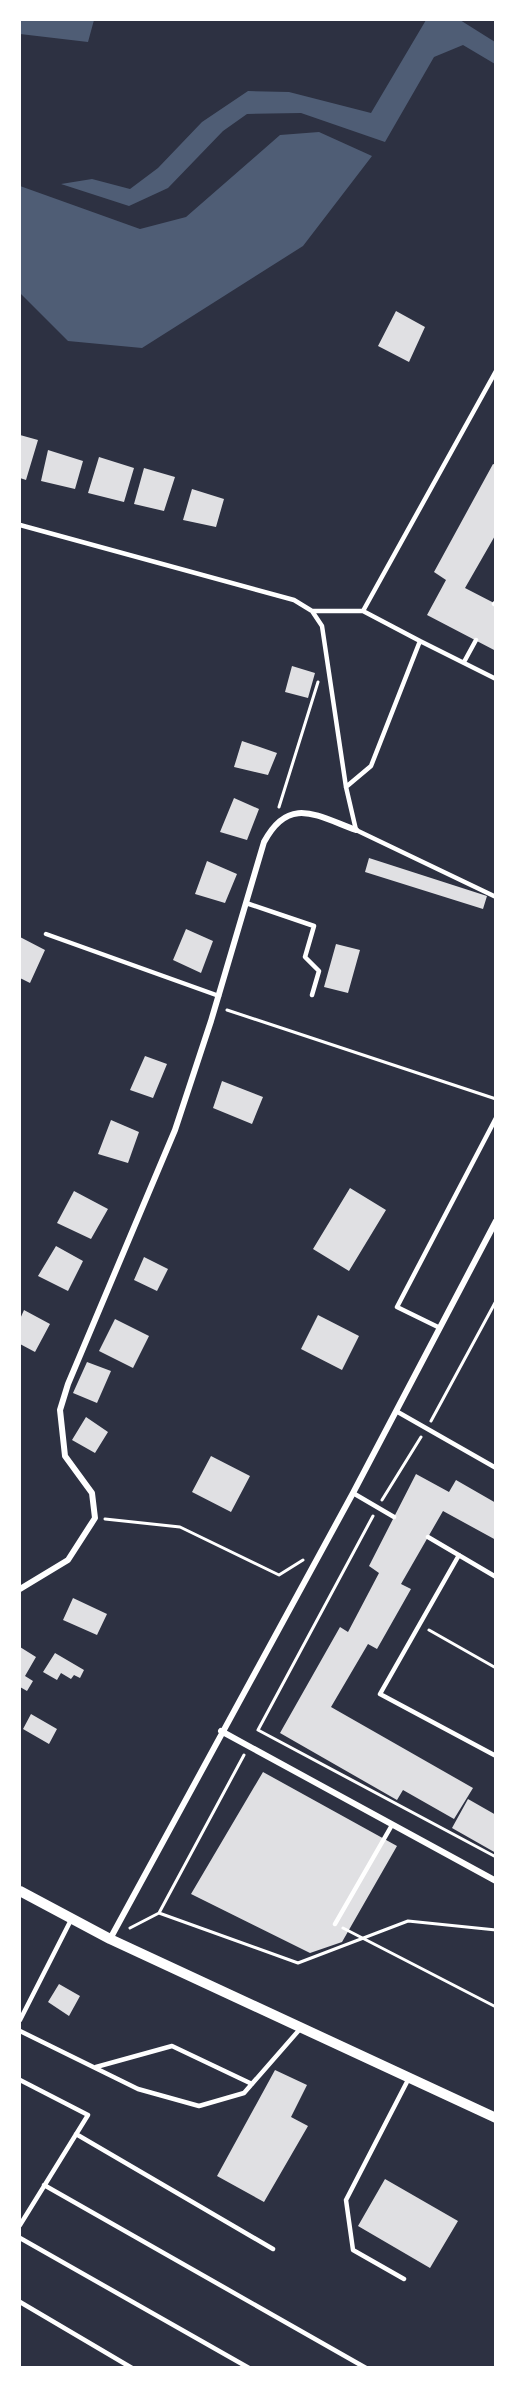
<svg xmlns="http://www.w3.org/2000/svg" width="515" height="2387" viewBox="0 0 515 2387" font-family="Lato,sans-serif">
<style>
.water{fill:#4f5d75}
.building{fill:#e0e0e3}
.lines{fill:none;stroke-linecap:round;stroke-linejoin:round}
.path{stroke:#fff;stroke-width:3}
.service{stroke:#fff;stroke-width:4.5}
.minor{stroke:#fff;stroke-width:6}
.tertiary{stroke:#fff;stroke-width:10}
</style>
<rect width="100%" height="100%" fill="#2d3142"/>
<!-- water -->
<path class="water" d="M20 20H94L88 42 20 34Z
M426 20H460L495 42V64L463 45 434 57 385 142 301 113 247 114 223 131 168 188 129 206 61 184 92 179 130 189 158 168 202 122 248 91 289 92 371 113Z
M319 132 372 156 303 246 142 348 68 341 20 293V186L140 229 186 217 280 135Z"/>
<!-- building -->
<path class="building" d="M396 311 425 327 409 362 378 346Z
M20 435 38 440 26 480 20 478Z
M48 450 83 461 75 489 41 481Z
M99 457 134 468 124 502 88 493Z
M493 464 496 465V534L465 588 496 604V651L427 615 446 580 434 572Z
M144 468 175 477 164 511 134 504Z
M192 489 224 499 216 527 183 520Z
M292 666 315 673 308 698 285 692Z
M242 741 277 753 268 775 234 767Z
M234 798 259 809 247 840 220 832Z
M369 858 487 896 483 909 365 872Z
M207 861 237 874 225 903 195 894Z
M186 929 213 941 201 973 173 960Z
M20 937 45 950 30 983 20 978Z
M336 944 360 950 348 993 324 987Z
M145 1056 167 1064 153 1098 130 1090Z
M222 1081 263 1097 252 1124 213 1108Z
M111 1120 139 1132 128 1163 98 1154Z
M350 1188 386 1210 349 1271 313 1249Z
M74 1191 108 1209 91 1239 57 1223Z
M56 1246 83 1261 68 1291 38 1276Z
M144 1257 168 1269 157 1291 134 1280Z
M24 1310 50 1324 35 1352 20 1344V1319Z
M318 1315 359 1336 342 1370 301 1349Z
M115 1319 149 1336 133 1368 99 1351Z
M87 1362 111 1371 97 1403 73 1393Z
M86 1417 108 1432 95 1453 72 1440Z
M211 1456 250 1476 231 1512 192 1492Z
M416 1474 449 1492 456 1480 496 1503V1540L443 1511 401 1584 411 1589 377 1649 368 1644 331 1707 473 1788 454 1819 403 1790 397 1800 280 1733 340 1627 348 1632 379 1573 369 1566Z
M73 1598 107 1614 97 1635 63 1620Z
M20 1647 36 1657 25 1676 33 1681 27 1691 20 1687Z
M55 1653 84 1670 80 1678 74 1675 71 1679 61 1673 57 1680 43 1672Z
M31 1714 57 1729 49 1744 23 1729Z
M263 1772 397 1846 342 1942 310 1953 191 1894Z
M468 1799 496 1815V1853L452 1828Z
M59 1984 80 1996 69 2016 48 2002Z
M275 2070 307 2085 291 2117 308 2126 264 2202 217 2176Z
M385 2179 458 2221 430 2268 358 2226Z"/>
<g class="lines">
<!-- path -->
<path class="path" d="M279 807 318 682
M227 1010 496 1099
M431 1421 496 1301
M382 1500 421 1437
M373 1516 258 1730 496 1857
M105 1519 180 1527 279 1575 303 1560
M429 1630 496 1668
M159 1913 244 1755
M130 1928 159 1913 298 1963 408 1921 496 1930
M343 1928 496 2007"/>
<!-- service -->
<path class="service" d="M20 525 294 600 312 611 322 626 346 787 356 830 496 897
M494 604 496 602
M312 611H363
M420 641 496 679
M464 662 476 640
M346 787 371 766 420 641 363 611 496 371
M246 903 314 926 305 957 319 971 312 995
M46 934 219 996
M440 1328 397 1307 496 1118
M396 1411 496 1468
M353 1493 394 1517
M428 1537 496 1577
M459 1555 380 1694 496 1756
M335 1924 392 1825
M20 2020 72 1918
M20 2031 138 2089 199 2106 244 2093 300 2029
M96 2067 172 2046 252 2084
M20 2080 88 2115 20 2225
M76 2134 273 2249
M44 2185 366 2368
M20 2238 249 2368
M404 2279 353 2250 346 2200 409 2078
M20 2302 132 2368"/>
<!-- minor -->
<path class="minor" d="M20 1589 68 1560 95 1518 92 1493 65 1456 60 1410 68 1384 175 1130 211 1021 264 842C289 795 317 816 356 830
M221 1731 496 1881
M110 1939 353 1493 496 1221"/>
<!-- tertiary -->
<path class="tertiary" d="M20 1891 110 1939 496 2118"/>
</g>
<!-- border -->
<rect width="515" height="2387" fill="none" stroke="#ffffff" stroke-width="42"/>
</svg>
